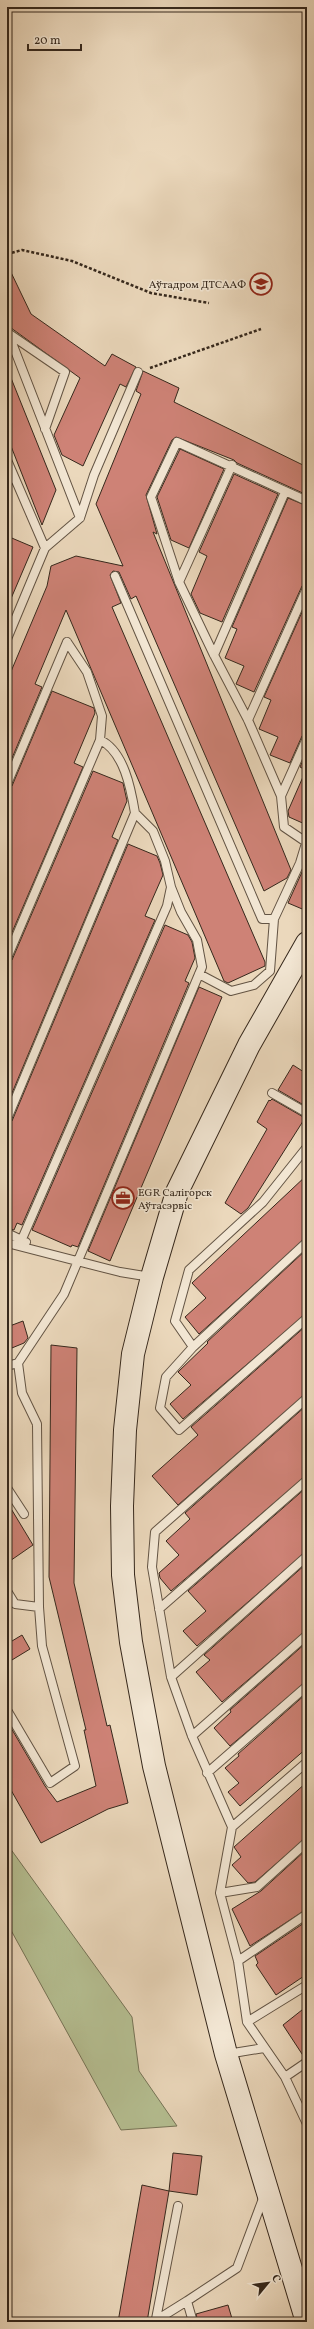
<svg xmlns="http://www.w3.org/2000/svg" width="314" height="2329" viewBox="0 0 314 2329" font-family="Vollkorn,serif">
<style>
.green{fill:#b5bf92;stroke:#767457}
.building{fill:#ce8276;stroke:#36281c}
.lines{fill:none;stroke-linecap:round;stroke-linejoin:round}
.service-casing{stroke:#635444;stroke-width:10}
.secondary-casing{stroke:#36281c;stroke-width:24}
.path{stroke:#36281c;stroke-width:2.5;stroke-dasharray:3 2;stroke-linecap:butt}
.service{stroke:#f2e6d3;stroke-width:8}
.secondary{stroke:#f2e6d3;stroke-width:22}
.labels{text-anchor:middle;stroke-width:3;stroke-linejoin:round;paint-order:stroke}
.poi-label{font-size:11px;fill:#36281c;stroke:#f2e6d3;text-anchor:end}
</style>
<rect width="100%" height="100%" fill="#ebd8bc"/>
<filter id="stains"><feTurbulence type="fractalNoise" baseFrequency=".005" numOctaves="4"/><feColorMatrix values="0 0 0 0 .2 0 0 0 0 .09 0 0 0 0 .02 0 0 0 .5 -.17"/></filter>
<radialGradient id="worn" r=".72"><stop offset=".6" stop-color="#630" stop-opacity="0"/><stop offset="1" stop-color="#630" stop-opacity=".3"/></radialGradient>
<!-- green -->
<path class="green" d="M7 1844 132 2017 139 2071 177 2126 121 2130 7 1923Z"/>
<!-- building -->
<path class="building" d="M7 264 31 314 105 366 112 354 136 367 126 387 120 384 83 466 62 455 54 435 80 378 7 325Z
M7 368 56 490 42 525 7 436Z
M143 371 179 388 174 402 307 467V495L237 463 234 460 176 437 172 440 146 495 157 534 153 532 291 870 287 878 264 891 136 596 131 599 119 572 113 571 110 575 121 603 112 607 265 962V966L228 983 224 981 66 610 35 684 42 687 7 770V681L47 586 51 566 76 556 123 566 96 504 141 394 136 391Z
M180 449 224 469 189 548 171 540 157 497Z
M234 474 278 494 222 622 200 613 191 594 207 556 199 552Z
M288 498 307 506V583L302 586 254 692 236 684 244 666 225 658 237 629 232 627Z
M7 536 33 547 7 608Z
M307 601V733L302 736 290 763 270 755 278 737 259 729 271 700 264 697Z
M52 691 94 708 95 713 74 763 83 767 7 944V789L12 786Z
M307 751V825L289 817 288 811 306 770 300 767Z
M93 771 123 783 127 801 112 837 118 840 7 1105V963L12 960Z
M128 844 157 856 160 863 163 875 145 916 155 920 22 1225 17 1223 14 1230 7 1228V1124L12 1121Z
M307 861V911L288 903Z
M165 925 188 935 192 942 195 958 185 981 189 983 78 1247 72 1245 71 1247 32 1230Z
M199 987 222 997 110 1261 88 1251Z
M293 1065 307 1074V1107L278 1090Z
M272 1099 305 1118 248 1208 241 1214 225 1203 267 1129 257 1122 269 1100 270 1101Z
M307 1175V1237L199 1334 185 1317 206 1298 192 1283Z
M307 1249V1313L183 1419 170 1404 191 1385 178 1372 208 1343 207 1342Z
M23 1321 28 1338 24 1343 7 1350V1327Z
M307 1325V1393L178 1505 152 1476 198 1435 191 1427Z
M51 1345 77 1348 74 1583 107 1726 110 1725 128 1803 108 1809 41 1843 7 1783V1721L45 1786 57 1802 96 1786 84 1730H86L49 1577Z
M307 1405V1475L171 1591 160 1578 159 1573 179 1555 166 1541 190 1519 185 1513Z
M307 1487V1551L197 1646 183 1631 206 1611 188 1591Z
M7 1502 33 1545 7 1563Z
M307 1563V1630L222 1702 196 1672 210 1660 204 1655Z
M22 1635 30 1649 7 1663V1644Z
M307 1642V1681L230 1746 214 1728 231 1712 230 1710Z
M307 1693V1748L240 1806 228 1792 239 1783 225 1768 239 1756 238 1754Z
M307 1782V1837L255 1882 248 1883 232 1865 241 1857 234 1847Z
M307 1849V1909L250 1946 232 1909 261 1891Z
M307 1921V1974L276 1995 256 1965 258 1963 255 1956Z
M307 2006V2057H304L283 2025Z
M173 2153 202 2156 197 2195 169 2191Z
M142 2185 169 2191 147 2322H118Z
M228 2305 233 2322H198L196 2314Z"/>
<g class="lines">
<!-- service casing -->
<g class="service-casing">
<path id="service" d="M7 330 80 518
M8 333 65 372 45 429
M7 460 45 548
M7 485 12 472
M115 576 262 919H274L300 863 307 840
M179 582 232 465
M7 639 45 548 80 518 94 475 138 372
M214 655 285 492
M248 720 307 588
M7 784 67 642
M281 796 307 738
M306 842 284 827 281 796 248 720 214 655 179 582 151 497 177 442 307 501
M7 958 100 740 102 716 87 672 67 642
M199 974 231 991 254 985 270 971 274 919
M272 1093 307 1113
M7 1119 135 813C131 789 124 751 100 740
M307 1147 263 1202 189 1270 175 1321 193 1347 166 1377 160 1408 179 1430 307 1318
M7 1233 26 1242
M22 1239 167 906 171 887 165 861 153 831 135 813
M7 1243 120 1272 151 1277
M193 1347 307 1242
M7 1366 18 1363 64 1294 202 967 197 940 181 912 171 887
M307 1398 155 1532 152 1567 171 1677 192 1736 232 1827 220 1893 238 1961 247 2022 285 2077 307 2124
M7 1488 24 1514
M7 1591 15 1604 39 1607
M159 1609 307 1480
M171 1677 307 1556
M7 1710 50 1783 75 1766 42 1646 39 1607 37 1424 22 1393 18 1363
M192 1736 307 1635
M207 1773 307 1686
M232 1827 307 1762
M220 1893 257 1887 307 1842
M238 1961 307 1914
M247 2022 307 1985
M227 2054 264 2048
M285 2077 307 2062
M156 2319 178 2206
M155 2321 187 2301
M193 2322 187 2301 237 2268 264 2196"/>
</g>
<!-- secondary casing -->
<g class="secondary-casing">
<path id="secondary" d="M307 943 249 1045 177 1192 152 1277 133 1354 125 1430 122 1506 123 1575 131 1642 154 1766 226 2054 307 2322"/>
</g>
<!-- path -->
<path class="path" d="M7 254 22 250 72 261 151 293 209 303
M150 368 261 329"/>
<!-- service -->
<use href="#service" class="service"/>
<!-- secondary -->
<use href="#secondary" class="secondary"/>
</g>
<!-- icons -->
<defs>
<g id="school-ring" transform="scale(1.15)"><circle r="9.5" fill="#f2e6d3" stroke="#8f2418" stroke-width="1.5"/><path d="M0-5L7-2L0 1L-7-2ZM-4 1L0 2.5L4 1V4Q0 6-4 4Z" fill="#8f2418"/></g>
<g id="office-ring" transform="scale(1.15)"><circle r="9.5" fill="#f2e6d3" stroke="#8f2418" stroke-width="1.5"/><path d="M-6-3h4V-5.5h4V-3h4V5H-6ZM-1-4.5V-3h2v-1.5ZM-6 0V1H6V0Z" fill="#8f2418"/></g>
</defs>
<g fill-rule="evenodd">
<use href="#school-ring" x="261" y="284"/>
<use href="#office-ring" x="123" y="1198"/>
</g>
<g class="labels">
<!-- poi labels -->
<g class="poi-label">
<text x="246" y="288">Аўтадром ДТСААФ</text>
<text x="138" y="1196" text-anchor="start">EGR Салігорск<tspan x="138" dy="13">Аўтасэрвіс</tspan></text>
</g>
</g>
<!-- margin -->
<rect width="314" height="2329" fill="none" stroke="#ebd8bc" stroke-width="24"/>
<rect x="8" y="8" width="298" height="2313" fill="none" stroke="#36281c" stroke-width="2"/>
<rect x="12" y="12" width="290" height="2305" fill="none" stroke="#36281c"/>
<!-- north arrow -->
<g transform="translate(268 2283) rotate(61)" stroke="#f2e6d3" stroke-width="3" paint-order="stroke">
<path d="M0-3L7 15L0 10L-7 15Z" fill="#36281c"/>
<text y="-6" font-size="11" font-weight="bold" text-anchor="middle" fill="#36281c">С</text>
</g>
<!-- scale -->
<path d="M28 44v6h53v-6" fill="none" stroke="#36281c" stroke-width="2"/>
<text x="34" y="44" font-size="12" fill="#36281c" stroke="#f2e6d3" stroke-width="3" paint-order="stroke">20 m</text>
<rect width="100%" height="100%" filter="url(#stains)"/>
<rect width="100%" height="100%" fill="url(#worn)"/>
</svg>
